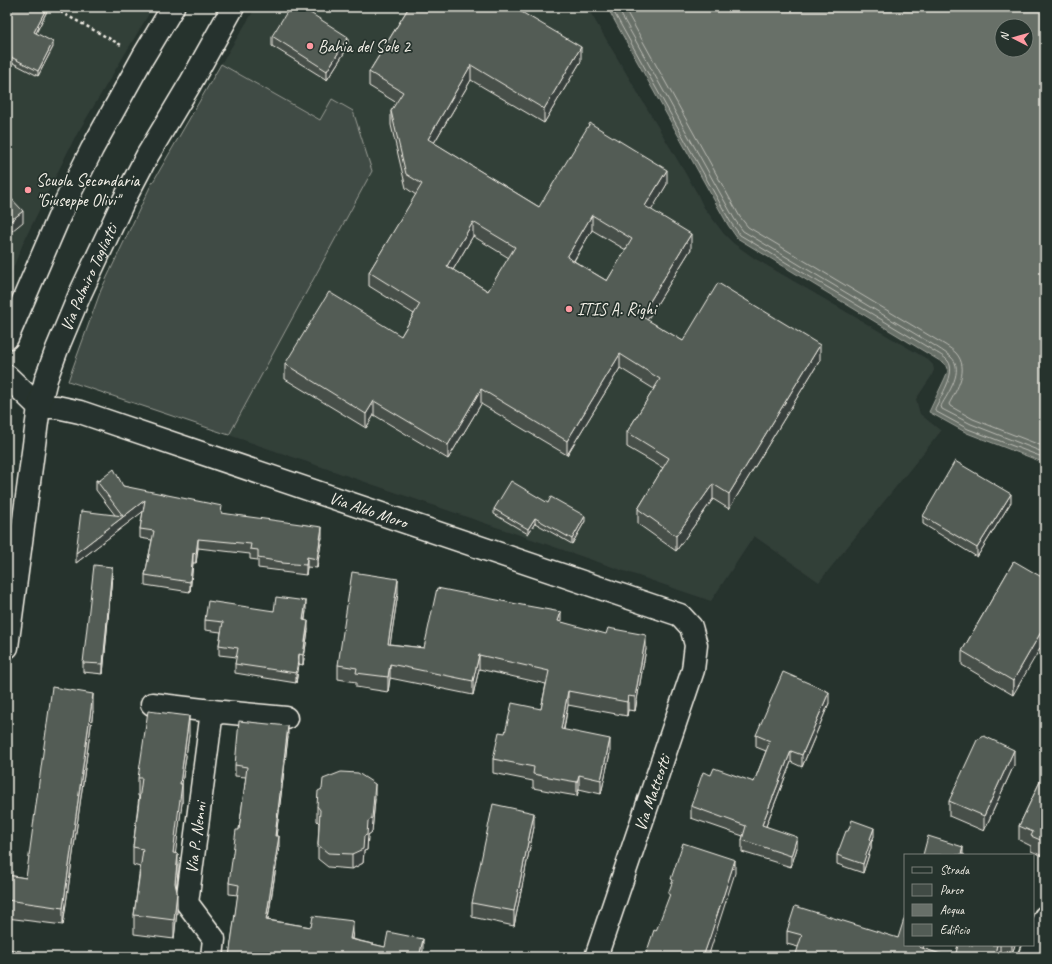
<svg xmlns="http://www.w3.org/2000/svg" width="1052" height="964" viewBox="0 0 1052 964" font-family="Caveat,sans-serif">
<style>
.built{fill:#333f39}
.green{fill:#414b45;stroke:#9a9e96}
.water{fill:#676f68;stroke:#9fa39b;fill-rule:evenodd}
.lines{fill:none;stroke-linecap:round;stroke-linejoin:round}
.shore{stroke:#bcbdb5;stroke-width:1}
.street-casing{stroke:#f4f1e8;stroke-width:25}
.path{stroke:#f4f1e8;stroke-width:2.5;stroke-dasharray:3 3;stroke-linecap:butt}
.street{stroke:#26332d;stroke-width:22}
.wall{fill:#474f49;stroke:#f4f1e8;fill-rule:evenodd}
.shaded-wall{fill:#39403c;stroke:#f4f1e8}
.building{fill:#525c55;stroke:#f4f1e8;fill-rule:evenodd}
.poi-dot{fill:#ff9aa2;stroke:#26332d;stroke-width:1.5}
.labels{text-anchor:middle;stroke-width:3.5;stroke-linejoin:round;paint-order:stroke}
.poi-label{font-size:17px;fill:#f4f1e8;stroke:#26332d;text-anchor:start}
.street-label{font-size:17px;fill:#f4f1e8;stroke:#26332d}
</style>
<rect width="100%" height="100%" fill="#26332d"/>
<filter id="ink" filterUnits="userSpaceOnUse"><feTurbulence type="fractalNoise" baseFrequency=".025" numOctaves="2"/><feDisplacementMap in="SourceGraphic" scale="8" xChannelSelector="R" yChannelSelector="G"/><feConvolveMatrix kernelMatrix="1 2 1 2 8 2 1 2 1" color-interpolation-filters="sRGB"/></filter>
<g filter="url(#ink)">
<!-- built -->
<path class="built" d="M7 7H153L74 139 24 241 7 283Z
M256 7H587L697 193 703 206 724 234 733 243 754 258 927 359 933 365 934 370 931 377 916 399 920 414 941 431 819 582 754 536 711 601 229 435 372 171 320 120 221 64Z"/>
<!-- green -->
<path class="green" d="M221 64 320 120 332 99 353 111 372 171 229 435 68 381 101 290 150 187Z"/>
<!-- water -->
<path class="water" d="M607 7H1045V463L967 433 929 412 945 378 948 371 945 364 737 238 728 225ZM1002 26H1026V50H1002Z"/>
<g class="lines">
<!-- shore -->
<path class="shore" d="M611 7 731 223 740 235 929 348C935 352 944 356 948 361 957 373 940 397 935 409V411L968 429 1045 458
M617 7 735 220 743 231 932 344C938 348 945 352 951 357 965 370 948 393 941 406L942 409 971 424 1045 453
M624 7 740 217 748 227 935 339C942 343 951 348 956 353 970 369 957 389 949 404L950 406 973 419 1045 447"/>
<!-- street casing -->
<g class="street-casing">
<g id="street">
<path d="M7 338 65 203 92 149 143 57 173 7"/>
<path d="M7 376 39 407"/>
<path id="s1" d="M39 407H57L80 412 680 615 691 627 696 645 693 670 596 957"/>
<path id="s2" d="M7 647 39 407 46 379 57 349 80 294 124 200 147 156 190 84 233 7"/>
<path d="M152 704 212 711"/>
<path id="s3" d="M212 957 214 939 187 903 212 711 286 718"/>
<path d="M1029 957 1045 917"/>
</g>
</g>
<!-- path -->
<path class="path" d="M55 9 123 46"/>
<!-- street -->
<use href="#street" class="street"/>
</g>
<!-- wall -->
<path class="wall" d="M7 7H49L36 33 53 47 38 76 9 61 7 65Z
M409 7 581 61 544 123 471 80 434 143 539 207 667 184 651 210 691 249 647 320 683 341 820 360 729 509 713 499 676 551 638 524V509L663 468 627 447V432L654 389 620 368 567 455 481 404 448 459 374 415 366 428 285 379V364L401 336 414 314 369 286V272L416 195 406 188 391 125V111L397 103 369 86V72ZM592 230 626 250 607 281 574 261ZM473 236 509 258 488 291 453 270Z
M272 36 348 47 327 80 272 46Z
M96 480 123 486 222 513 322 537 317 568 307 567 306 575 282 572V571L258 568V560L250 559V554L198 548 196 563H193L190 592 145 585V575L152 540 140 538V529L143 511 76 563 115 515 96 490Z
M1011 502 977 557 923 524V516Z
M494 509 585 521 572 544 535 523 528 534 494 514Z
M1014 561 1013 695 962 665V651Z
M112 576 103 674 83 672V663Z
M398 593 390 644 424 648 561 622 646 649 635 711 628 710 627 716 568 705 564 730 610 753 601 794 579 789 577 796 565 794 533 788V781L493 773V759L505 733 541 709 546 684 479 669 473 695 390 678 388 692 356 687V682L338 679V665Z
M274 611H306L305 620 308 630 303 665 299 664 296 683 235 673V664L237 657 219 655V645L221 632 205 630V620Z
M829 703 802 767 791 762 766 826 797 848 791 867 742 852V840L743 836 691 818V806L711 775 754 782 766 751 756 747V735Z
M93 711 63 925 7 918V875L26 878Z
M189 735 182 784V803L175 853 178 872 176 889 177 911 174 939 134 934V915L140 867 133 865V847L139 796H138V778Z
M288 737 276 836 279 847 268 920 311 927 353 932 352 939 385 947 423 950 422 953 423 957H229L238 895 229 894V883L239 830 246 777 235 776V765Z
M1014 765 984 831 949 816V801Z
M1045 771V857L1031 851V846L1019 840V826Z
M375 799 372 832 368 835 367 850 364 851 363 863 352 869 328 867 318 859V845L319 823 317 821V806Z
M534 827 514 926 472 917V903Z
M848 831 874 836 871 843V848L863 873 837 864V855Z
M787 931 898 938 924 945 923 948 798 947 787 944Z
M958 945H1015L1012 954 1000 951 998 957H955Z"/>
<!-- shaded-wall -->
<path class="shaded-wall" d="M47 7H49L34 37V32Z
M348 37V47L327 80V71Z
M53 42V47L38 76V71Z
M581 47V61L544 123V109Z
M9 56V61L7 65V60Z
M471 65V80L428 153V139Z
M10 132V142L9 144V148L7 150V139L8 134Z
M667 170V184L645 221V206Z
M23 211V222L7 235V224Z
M592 215V230L567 272V257Z
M473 222V236L447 280V266Z
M691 234V249L641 330V316Z
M820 345V360L729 509V494Z
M620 354V368L567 455V441Z
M481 389V404L448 459V445Z
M374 401V415L366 428V414Z
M713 484V499L676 551V536Z
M1011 494V502L977 557V548Z
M145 500V510L76 563V553Z
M585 516V521L572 544V539Z
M535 518V523L528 534V529Z
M322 527V537L317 568V559Z
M198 539V548L196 563V554Z
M193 553V563L190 592V582Z
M307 557V567L306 575V565Z
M112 567V576L103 674V664Z
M398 579V593L388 658V644Z
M306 601V611L303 630V620Z
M561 612V626L558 621Z
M308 621V630L303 665V655Z
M1045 625V640L1013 695V681Z
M646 635V649L635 711V697Z
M299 654V664L296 683V673Z
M479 655V669L473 695V681Z
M390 664V678L388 692V677Z
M568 691V705L561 743V729Z
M829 692V703L802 767V755Z
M93 694V711L63 925V908Z
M628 696V710L627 716V702Z
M189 716V735L182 784V803L173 872V853L180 784Z
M288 726V737L275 846V836Z
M610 739V753L601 794V780Z
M1014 750V765L984 831V816Z
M791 751V762L762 836V825Z
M579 775V789L577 796V782Z
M375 784V799L372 832 368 835 367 850 364 851 363 863 352 869V854L364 836Z
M534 813V827L514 926V911Z
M874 828V836L871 843V848L863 873V864L870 839Z
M279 836V847L266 931V920Z
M797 837V848L791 867V856Z
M963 847V855H961Z
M178 854V872L175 901V883Z
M735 860V873L710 951 708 957H703Z
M177 892V911L174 939V920Z
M353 921V932L350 949V939Z
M423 939V950L421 957 420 953Z
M919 945H924L920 957 919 947Z
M997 945H1000V951L998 957H994Z
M1012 945H1015L1012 954Z"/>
<!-- building -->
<path class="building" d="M7 7H47L34 32 53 42 38 71 9 56 7 60Z
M290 7H301L348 37 327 71 272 36Z
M409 7H513L581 47 544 109 471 65 428 139 539 207 590 123 667 170 645 206 691 234 641 316 683 341 718 283 820 345 729 494 713 484 676 536 638 509 669 458 627 432 660 379 620 354 567 441 481 389 448 445 374 401 366 414 285 364 329 292 401 336 420 304 369 272 422 184 406 174 391 111 403 92 369 72ZM592 215 632 239 607 281 567 257ZM473 222 515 247 488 291 447 266Z
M7 128 10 132 8 134 9 137 7 139Z
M7 194 23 211 7 224Z
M955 461 1011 494 977 548 923 516Z
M114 469 123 486 222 506 221 513 322 527 317 559 307 557 306 565 282 563V562L258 558V550L250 549 251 544 198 539 196 554 193 553 190 582 145 575 154 531 140 529 145 500 76 553 81 511 123 516 96 480 99 481Z
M511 481 548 503 551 497 585 516 572 539 535 518 528 529 494 509Z
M1014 561 1045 579V625L1013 681 962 651Z
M94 565 112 567 103 664 83 663Z
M352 572 398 579 388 644 424 648 437 588 522 605 561 612 558 621 606 634 608 628 646 635 635 697 628 696 627 702 568 691 561 729 610 739 601 780 579 775 577 782 565 780 533 774 534 767 493 759 499 732 505 733 512 703 541 709 549 671 479 655 473 681 390 664 388 677 356 673 357 668 338 665Z
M276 597 306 601 303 620 308 621 303 655 299 654 296 673 235 664 238 648 219 645 223 622 205 620 208 601 274 611Z
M783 672 829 692 802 755 791 751 762 825 797 837 791 856 742 840 746 826 691 806 703 772 711 775 714 768 754 782 770 741 756 735Z
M52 687 93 694 63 908 7 900V875L26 878Z
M148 711 189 716 180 784H182L173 853 178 854 175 883 177 892 174 920 134 915 143 849 133 847 142 778H138Z
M239 721 288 726 275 836H279L266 920 311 927 313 916 353 921 350 939 385 947 388 932 423 939 420 953 423 954 422 957H229L239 885 229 883 236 830H239L247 767 235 765Z
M984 736 1014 750 984 816 949 801 977 740Z
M1045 771V842L1031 836 1033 832 1019 826Z
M341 772 358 773 375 784 372 818 368 821 367 835 364 836 363 849 352 854 328 853 318 845 320 810 317 806 318 791 322 789 323 779Z
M493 804 534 813 514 911 472 903Z
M852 820 874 828 870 839 871 840 863 864 837 855 846 831H848Z
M928 836 963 847 961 854 965 855H923Z
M683 843 735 860 710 937 703 957H645L654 930 656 931 670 894H668L673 880 671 879Z
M795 906 898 938 905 916V945H919V947L950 957H795L802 935 787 931Z
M958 945H997L994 957H955Z
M7 949 21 951 20 957H7Z"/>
</g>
<!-- markers -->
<g class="poi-dot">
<circle cx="310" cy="46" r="4"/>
<circle cx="28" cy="190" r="4"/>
<circle cx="569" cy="309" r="4"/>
</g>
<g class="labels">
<!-- poi labels -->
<g class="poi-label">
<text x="318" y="52">Bahia del Sole 2</text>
<text x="36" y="186">Scuola Secondaria<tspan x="36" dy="20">"Giuseppe Olivi"</tspan></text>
<text x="577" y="315">ITIS A. Righi</text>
</g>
<!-- street labels -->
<g class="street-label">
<text dy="6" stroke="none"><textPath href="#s2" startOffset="381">Via Palmiro Togliatti</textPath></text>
<text dy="6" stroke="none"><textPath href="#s1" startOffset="346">Via Aldo Moro</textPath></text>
<text transform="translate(652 793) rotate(-71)" y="6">Via Matteotti</text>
<text dy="6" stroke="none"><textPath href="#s3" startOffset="129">Via P. Nenni</textPath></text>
</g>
</g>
<!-- margin -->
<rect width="1052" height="964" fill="none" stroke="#26332d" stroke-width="24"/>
<rect x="12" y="12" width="1028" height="940" fill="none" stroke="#f4f1e8" stroke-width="1.5" filter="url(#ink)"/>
<!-- legend -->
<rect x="904" y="854" width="130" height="92" fill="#26332d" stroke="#787f78"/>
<rect x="912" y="867" width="20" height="6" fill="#26332d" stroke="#787f78"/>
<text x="940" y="874" font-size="12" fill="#f4f1e8">Strada</text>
<rect x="912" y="884" width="20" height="12" fill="#414b45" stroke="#787f78"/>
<text x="940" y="894" font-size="12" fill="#f4f1e8">Parco</text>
<rect x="912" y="904" width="20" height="12" fill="#676f68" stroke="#787f78"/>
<text x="940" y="914" font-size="12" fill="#f4f1e8">Acqua</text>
<rect x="912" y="924" width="20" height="12" fill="#525c55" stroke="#787f78"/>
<text x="940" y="934" font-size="12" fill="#f4f1e8">Edificio</text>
<!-- north arrow -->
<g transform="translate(1014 38) rotate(276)"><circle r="19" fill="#26332d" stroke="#787f78"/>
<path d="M0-3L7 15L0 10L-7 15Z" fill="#ff9aa2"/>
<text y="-6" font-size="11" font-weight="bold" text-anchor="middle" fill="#f4f1e8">N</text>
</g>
</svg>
